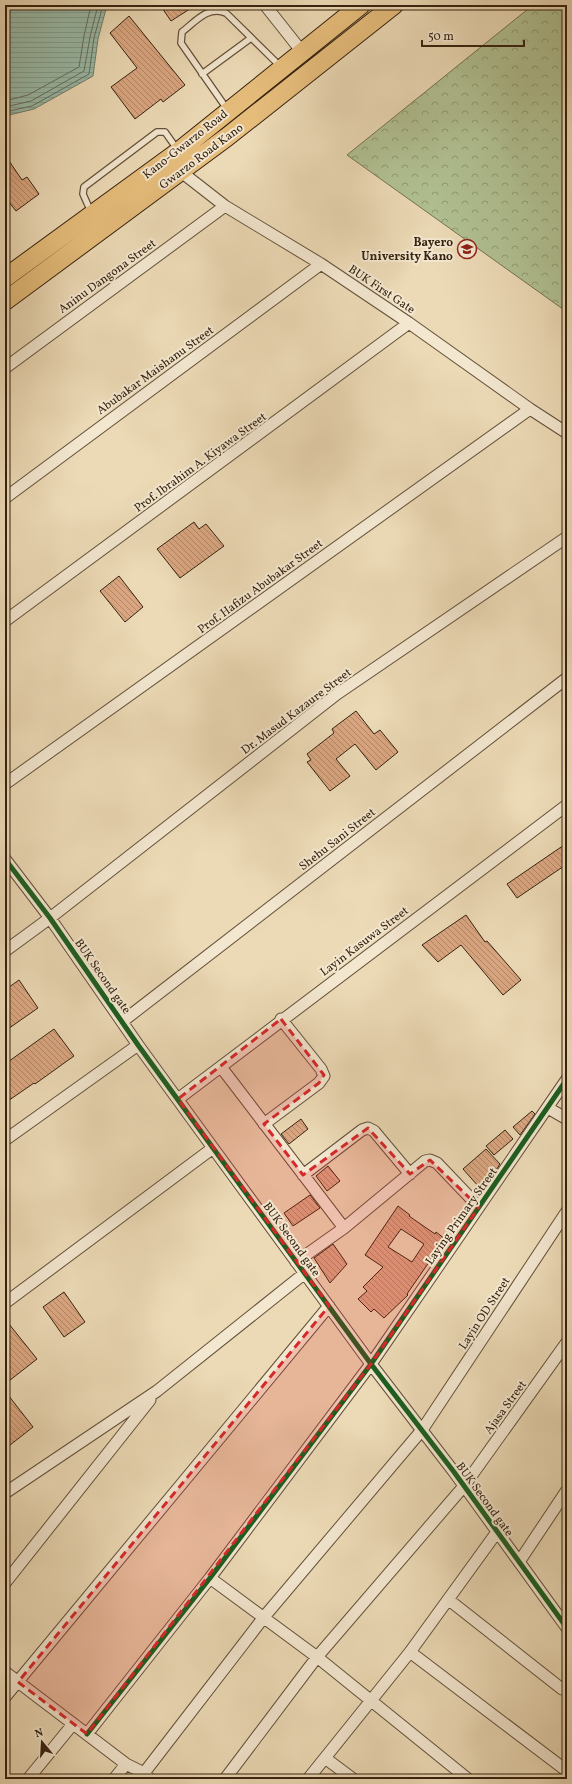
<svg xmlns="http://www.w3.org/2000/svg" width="572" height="1784" viewBox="0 0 572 1784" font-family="Vollkorn,serif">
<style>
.forest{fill:url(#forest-crowns);stroke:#737251}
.water{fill:url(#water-rules);stroke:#717e6b}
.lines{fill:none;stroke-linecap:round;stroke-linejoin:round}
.shore{stroke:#676e5c;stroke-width:1}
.building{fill:url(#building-back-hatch);stroke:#35220f;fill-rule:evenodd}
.service-casing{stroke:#635039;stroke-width:8}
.minor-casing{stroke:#635039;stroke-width:13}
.primary-casing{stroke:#35220f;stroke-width:20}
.service{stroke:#f3e7d0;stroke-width:5.5}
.minor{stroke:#f3e7d0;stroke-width:11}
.primary{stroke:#e6bd7b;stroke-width:18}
.cycleway-casing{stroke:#f3e7d0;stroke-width:8}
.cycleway{stroke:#1b5e20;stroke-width:5}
.marked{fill:#d62828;fill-opacity:0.2;stroke:#d62828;stroke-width:3;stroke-dasharray:8 5;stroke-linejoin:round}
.labels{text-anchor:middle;stroke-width:4;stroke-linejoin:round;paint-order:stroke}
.street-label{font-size:12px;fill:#35220f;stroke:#f3e7d0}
.poi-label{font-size:12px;font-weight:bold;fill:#35220f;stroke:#f3e7d0;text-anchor:end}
</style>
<defs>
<pattern id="forest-crowns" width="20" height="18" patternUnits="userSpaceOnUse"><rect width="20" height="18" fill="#b1c193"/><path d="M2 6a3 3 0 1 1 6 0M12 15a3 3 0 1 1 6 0" fill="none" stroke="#919c76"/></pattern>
<pattern id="water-rules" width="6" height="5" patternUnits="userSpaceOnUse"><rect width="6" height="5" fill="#99bba9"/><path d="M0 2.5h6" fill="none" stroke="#84a090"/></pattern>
<pattern id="building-back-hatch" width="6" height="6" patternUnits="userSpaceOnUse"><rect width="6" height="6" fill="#dba782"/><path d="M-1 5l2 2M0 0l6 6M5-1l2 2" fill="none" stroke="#b28869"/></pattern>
</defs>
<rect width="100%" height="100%" fill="#ecdab6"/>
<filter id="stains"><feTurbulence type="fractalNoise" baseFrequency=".005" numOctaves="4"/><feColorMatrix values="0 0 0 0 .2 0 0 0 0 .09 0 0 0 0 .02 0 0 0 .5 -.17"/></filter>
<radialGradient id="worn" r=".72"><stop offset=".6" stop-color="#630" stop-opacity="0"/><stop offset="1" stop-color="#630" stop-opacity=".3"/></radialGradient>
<!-- forest -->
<path class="forest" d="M533 5H567V312L347 155Z"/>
<!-- water -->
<path class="water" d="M5 5H107L98 39 93 76 34 109 5 116Z"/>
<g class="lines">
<!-- shore -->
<path class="shore" d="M5 101 28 95 79 67 84 36 91 5
M5 107 31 101 84 71 90 37 98 5
M5 112 32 106 89 74 94 38 103 5"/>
</g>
<!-- building -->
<path class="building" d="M160 5H196L171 21Z
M129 16 185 85 163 102 161 99 135 119 111 87 137 68 110 33Z
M5 155 22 180 27 177 39 194 16 211 5 197Z
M194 522 199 529 206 524 224 546 180 578 157 549Z
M119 576 143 607 125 622 100 591Z
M356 711 374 734 380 730 398 752 376 770 355 744 336 759 350 776 330 791 307 762 311 760 307 754 334 733 332 729Z
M567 843V864L517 898 507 884Z
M466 915 485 942 487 941 521 980 503 995 461 945 438 962 422 945Z
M19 980 38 1008 5 1031V990Z
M54 1029 74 1056 35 1084 34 1083 5 1103V1064Z
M532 1111 535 1114 520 1135 513 1127Z
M301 1119 308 1129 289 1144 281 1134Z
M505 1130 513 1139 494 1155 486 1146Z
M486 1149 500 1164 493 1175 479 1187 463 1169Z
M328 1166 340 1181 327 1191 316 1176Z
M310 1195 320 1208 293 1226 284 1213Z
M398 1206 410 1215 409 1216 435 1234 436 1232 445 1239 407 1294 408 1295 384 1318 374 1309 371 1312 358 1299 367 1291 363 1287 383 1267 365 1255ZM401 1229 424 1244 412 1262 388 1247Z
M333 1244 347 1264 330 1283 314 1258Z
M64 1292 85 1322 64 1337 43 1307Z
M5 1319 37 1359 5 1384Z
M5 1391 33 1427 5 1449Z"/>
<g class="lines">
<!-- service casing -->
<g class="service-casing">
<path id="service" d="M202 74 251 38
M227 109 181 43 182 32C195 22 208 5 226 13L281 67
M91 212 83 194 84 187 157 132H165L177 149"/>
</g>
<!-- minor casing -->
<g class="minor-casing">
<path id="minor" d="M265 5 303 53
M180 171 225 206 321 264 409 323 530 409 567 433
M5 368 225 206
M5 498 321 264
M5 621 409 323
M5 784 530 409
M5 859 50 918 138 1045 213 1148 371 1364 454 1472 567 1628
M5 951 50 918 337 694 567 537
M123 1021 567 678
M221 1067 344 1228
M178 1099 567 805
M548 1108 567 1119
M264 1124 319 1083 324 1076 321 1069 281 1019
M5 1140 138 1045
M303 1175 362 1130 368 1128 374 1131 410 1174
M296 1262 344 1228 425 1161 430 1160 437 1163 479 1207
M5 1303 213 1148
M5 1493 157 1391 305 1273
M519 1562 567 1490
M210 1578 317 1657 468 1779
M5 1583 150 1400
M449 1600 562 1689 567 1690
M410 1652 567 1771
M5 1672 126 1764 144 1773 150 1779
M5 1697 329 1306
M87 1734 210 1578 371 1364 567 1079
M325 1758 353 1779
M144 1773 264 1617 422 1430 567 1211
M28 1779 73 1724
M114 1779 126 1764
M225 1779 317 1657 464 1486 567 1342
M308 1779 410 1652 497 1532"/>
</g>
<!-- primary casing -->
<g class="primary-casing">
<path id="primary" d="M5 278 179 151 361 5
M5 301 227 137 394 5"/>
</g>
<!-- service -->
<use href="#service" class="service"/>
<!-- minor -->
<use href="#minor" class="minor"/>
<!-- primary -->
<use href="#primary" class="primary"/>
<!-- cycleway casing -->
<g class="cycleway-casing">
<path id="cycleway" d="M5 859 50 918 138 1045 213 1148 371 1364 454 1472 567 1628
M87 1734 210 1578 371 1364 567 1079"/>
</g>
<!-- cycleway -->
<use href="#cycleway" class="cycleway"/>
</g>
<!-- marked area -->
<path class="marked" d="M281 1019 324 1075 319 1083 264 1124 303 1175 368 1128 410 1174 430 1160 479 1207 371 1364 87 1734 18 1682 329 1306 178 1099Z"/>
<!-- icons -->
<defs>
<g id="university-ring" transform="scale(1)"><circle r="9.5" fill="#f3e7d0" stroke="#8f2418" stroke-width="1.5"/><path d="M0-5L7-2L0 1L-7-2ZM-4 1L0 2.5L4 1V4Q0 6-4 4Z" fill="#8f2418"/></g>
</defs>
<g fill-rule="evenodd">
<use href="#university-ring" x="467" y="249"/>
</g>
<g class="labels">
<!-- street labels -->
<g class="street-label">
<text transform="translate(185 144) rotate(-38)" y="4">Kano-Gwarzo Road</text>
<text transform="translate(201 156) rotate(-37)" y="4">Gwarzo Road Kano</text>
<text transform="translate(107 276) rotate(-36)" y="4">Aninu Dangona Street</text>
<text transform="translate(382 289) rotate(34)" y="4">BUK First Gate</text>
<text transform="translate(155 370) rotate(-36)" y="4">Abubakar Maishanu Street</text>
<text transform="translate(200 462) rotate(-36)" y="4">Prof. Ibrahim A. Kiyawa Street</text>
<text transform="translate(260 586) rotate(-36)" y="4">Prof. Hafizu Abubakar Street</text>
<text transform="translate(296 711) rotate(-37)" y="4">Dr. Masud Kazaure Street</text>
<text transform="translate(337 839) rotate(-38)" y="4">Shehu Sani Street</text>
<text transform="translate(364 941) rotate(-37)" y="4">Layin Kasuwa Street</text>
<text transform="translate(103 976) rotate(55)" y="4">BUK Second gate</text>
<text transform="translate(461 1216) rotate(-55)" y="4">Laying Primary Street</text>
<text transform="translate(292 1239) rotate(54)" y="4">BUK Second gate</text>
<text transform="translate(484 1313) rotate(-57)" y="4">Layin OD Street</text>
<text transform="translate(505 1407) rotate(-54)" y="4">Ajasa Street</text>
<text transform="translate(485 1499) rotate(54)" y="4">BUK Second gate</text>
</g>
<!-- poi labels -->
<g class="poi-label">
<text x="453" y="246">Bayero<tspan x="453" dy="14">University Kano</tspan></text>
</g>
</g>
<!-- margin -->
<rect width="572" height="1784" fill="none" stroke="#ecdab6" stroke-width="20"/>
<rect x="6" y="6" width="560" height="1772" fill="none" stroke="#35220f" stroke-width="2"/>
<rect x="10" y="10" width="552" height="1764" fill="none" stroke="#35220f"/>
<!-- north arrow -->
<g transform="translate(42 1742) rotate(342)" stroke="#f3e7d0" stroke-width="3" paint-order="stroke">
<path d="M0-3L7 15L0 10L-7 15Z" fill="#35220f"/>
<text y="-6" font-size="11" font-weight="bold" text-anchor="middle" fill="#35220f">N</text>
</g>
<!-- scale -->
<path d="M422 40v6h102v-6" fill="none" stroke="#35220f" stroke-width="2"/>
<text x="428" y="40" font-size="12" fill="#35220f" stroke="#f3e7d0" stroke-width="3" paint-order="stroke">50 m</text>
<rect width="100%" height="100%" filter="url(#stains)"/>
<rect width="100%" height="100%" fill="url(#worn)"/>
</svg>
